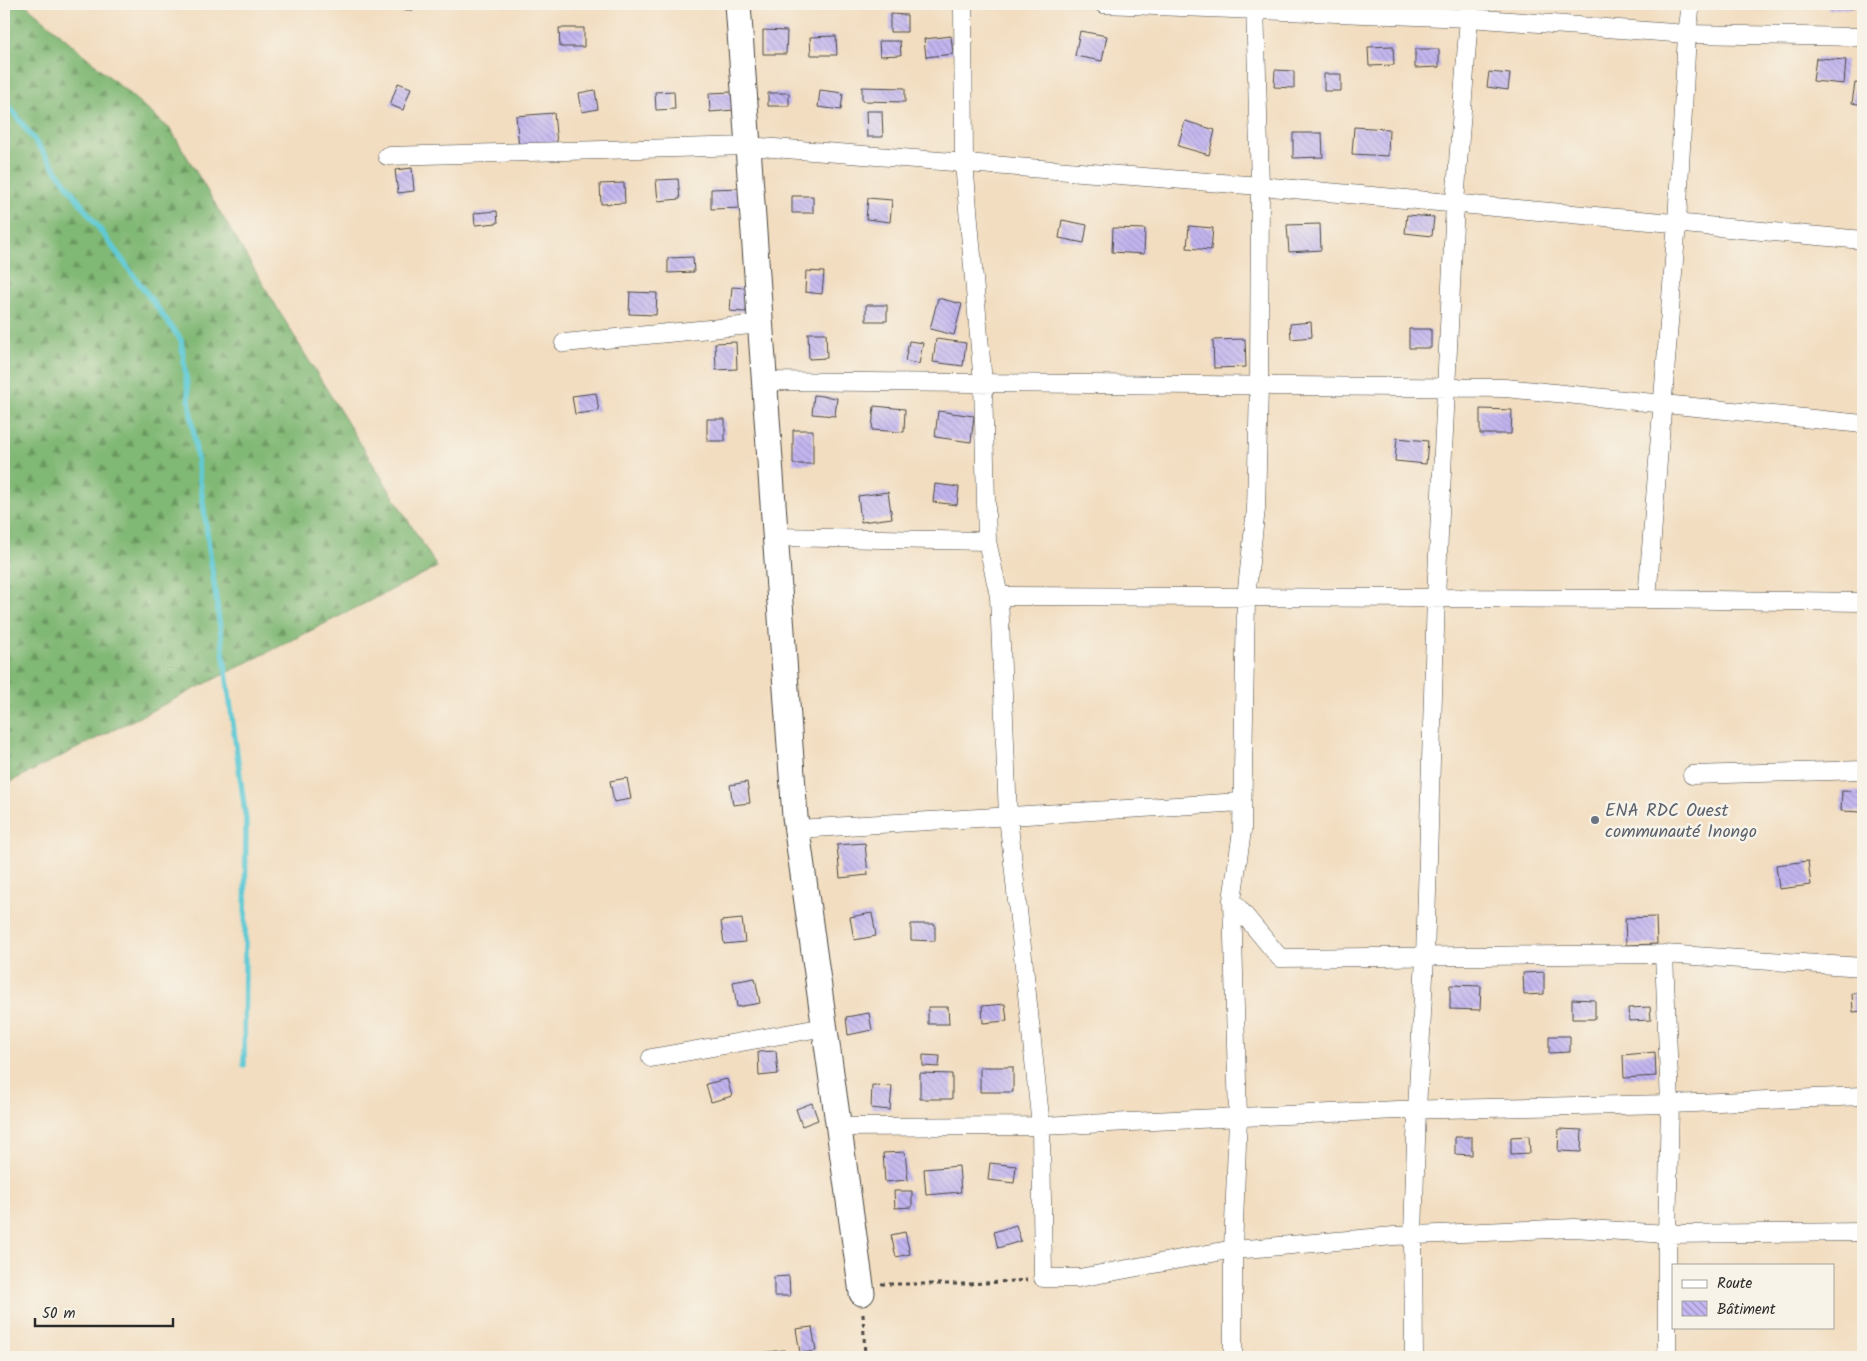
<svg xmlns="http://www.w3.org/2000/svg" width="1867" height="1361" viewBox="0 0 1867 1361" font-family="Kalam,sans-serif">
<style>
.forest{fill:url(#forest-firs);stroke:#567250}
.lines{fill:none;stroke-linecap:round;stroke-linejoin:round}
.stream{stroke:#5ecad5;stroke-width:5.5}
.building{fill:url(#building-back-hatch)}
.street-casing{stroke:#494641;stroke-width:19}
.secondary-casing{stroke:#494641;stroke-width:27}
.path{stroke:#494641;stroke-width:3;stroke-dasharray:4 4;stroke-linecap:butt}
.street{stroke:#fff;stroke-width:18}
.secondary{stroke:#fff;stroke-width:25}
.worship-dot{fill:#6b7280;stroke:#f7f3e8;stroke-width:2}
.labels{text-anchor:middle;stroke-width:5;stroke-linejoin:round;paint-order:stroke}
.worship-label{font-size:18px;fill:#5b616d;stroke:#f7f3e8;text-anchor:start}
</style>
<defs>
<pattern id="forest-firs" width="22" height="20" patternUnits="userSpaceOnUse" patternTransform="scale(1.25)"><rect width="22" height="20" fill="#80b874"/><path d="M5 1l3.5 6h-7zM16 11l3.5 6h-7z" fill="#69965f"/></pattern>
<pattern id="building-back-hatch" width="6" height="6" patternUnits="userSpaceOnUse" patternTransform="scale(1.25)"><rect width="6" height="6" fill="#c3b6f1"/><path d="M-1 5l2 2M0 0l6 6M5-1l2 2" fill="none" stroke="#9f94c3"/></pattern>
</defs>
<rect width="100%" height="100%" fill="#f7f3e8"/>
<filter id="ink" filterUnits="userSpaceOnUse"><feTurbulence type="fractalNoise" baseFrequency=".02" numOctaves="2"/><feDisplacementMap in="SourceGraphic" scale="10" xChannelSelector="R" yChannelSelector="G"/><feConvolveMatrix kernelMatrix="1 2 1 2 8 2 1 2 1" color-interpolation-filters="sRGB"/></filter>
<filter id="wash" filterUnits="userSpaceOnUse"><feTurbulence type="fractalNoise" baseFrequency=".0096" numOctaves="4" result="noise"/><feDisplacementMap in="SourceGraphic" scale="20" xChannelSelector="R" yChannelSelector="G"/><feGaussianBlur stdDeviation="1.12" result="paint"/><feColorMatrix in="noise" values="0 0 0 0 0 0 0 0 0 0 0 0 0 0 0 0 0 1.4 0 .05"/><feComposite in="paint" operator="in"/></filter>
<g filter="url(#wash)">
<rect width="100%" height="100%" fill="#f2ddc0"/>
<!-- forest -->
<path class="forest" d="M4 4H25L171 130 306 356 437 567 6 784 4 779Z"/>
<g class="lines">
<!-- stream -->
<path class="stream" d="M4 99 181 340 246 820 244 1065"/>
</g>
<g id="blocks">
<!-- building -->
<path class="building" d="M386 4H414L413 10 385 9Z
M1828 4H1854V8L1828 9Z
M890 14 907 15V32H890Z
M559 28H584V47H560Z
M763 30 787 31 786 54H763Z
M1080 31 1107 36 1102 61 1075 56Z
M836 36 837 55H811L810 37Z
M951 36 953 54 926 57 924 39Z
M879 41H900L901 55 880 56Z
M1393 46 1394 65 1369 66 1368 47Z
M1415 49H1439V67L1415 68Z
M1816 58 1846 60 1844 84 1813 81Z
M1275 70 1294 71V88L1274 87Z
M1489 72 1510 74 1508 90 1487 87Z
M1324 74H1341V91H1324Z
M398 83 411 88 403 110 390 105Z
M1855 83 1863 84V105L1852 103Z
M862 87 905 88V102L862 101Z
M595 90 598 109 582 112 579 93Z
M820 90 843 93 841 110 818 107Z
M674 91 675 109 656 110 655 92Z
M732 92 734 110 710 112 709 93Z
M768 93H789V106H768Z
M866 111H882L883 137H867Z
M554 113 557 144 519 147 516 116Z
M1185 121 1215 130 1209 155 1178 146Z
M1354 127 1389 129 1388 156 1352 154Z
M1293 133H1322L1323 157 1293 158Z
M412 168 414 191 398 193 395 170Z
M678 179 680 199 658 201 656 180Z
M624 183 625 203 601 204 600 184Z
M742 188 743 208 711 209V189Z
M792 196H813V213H792Z
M868 198 892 200 890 222 866 219Z
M497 211 498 223 475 225 474 213Z
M1407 215 1434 217 1432 236 1405 233Z
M1062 220 1087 225 1084 243 1059 238Z
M1320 224 1321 250 1289 252 1287 225Z
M1189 226 1213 228 1211 250 1187 248Z
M1113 228 1145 229 1144 254 1112 252Z
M693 257 694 272 668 273V258Z
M806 271 824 272 822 294 805 292Z
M732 287 747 288 746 312 730 311Z
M630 292 657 293 656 315 629 314Z
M938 298 962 304 954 335 930 329Z
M866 305H887V321H866Z
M1311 322 1312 337 1291 339 1290 324Z
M1409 329H1431V348H1409Z
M808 333H826L827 358 809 359Z
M936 339 966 343 963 366 933 362Z
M1245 339 1246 367 1214 368 1213 340Z
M909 341 923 343 919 364 905 361Z
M736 342 737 369 716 370 715 343Z
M596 393 599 411 575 414 572 396Z
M814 395 837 398 835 416 812 414Z
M874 406 905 409 904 432 872 430Z
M1480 409 1512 410 1511 434H1480Z
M938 411 974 416 971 442 935 437Z
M707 419H725V441H707Z
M793 430H813V464H793Z
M1397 438 1428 441 1426 464 1395 461Z
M935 484 959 487 957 505 933 502Z
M888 492 892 518 861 522 858 496Z
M627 778 631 799 614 802 610 781Z
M747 782 750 803 733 805 730 785Z
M1842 791 1863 792V812L1841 811Z
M865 843 868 875 840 878 837 845Z
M1808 861 1811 885 1779 889 1776 865Z
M872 913 876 936 854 940 850 917Z
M1656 917 1657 944 1626 945 1625 918Z
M742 919 745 942 724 944 721 921Z
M911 924H935V941L911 940Z
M1544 972V994L1524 995 1523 973Z
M755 978 760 1003 737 1007 733 982Z
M1450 985 1481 986 1480 1010 1450 1009Z
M1852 993H1863V1011L1853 1012Z
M1572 999 1595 1000V1019H1572Z
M1005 1004 1007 1021 983 1023 982 1006Z
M928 1007H948L949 1024H928Z
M1650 1007 1651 1020 1629 1021 1628 1008Z
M869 1013 872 1030 848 1035 846 1017Z
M1549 1036H1570V1052L1549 1053Z
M776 1051 778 1074 759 1076 758 1052Z
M1655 1052 1656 1076 1624 1078 1623 1055Z
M923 1055 940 1056 939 1067 923 1066Z
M980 1067H1013V1092H980Z
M920 1073 952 1074V1099H920Z
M727 1079 732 1096 711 1102 706 1084Z
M872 1085 892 1086 890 1110 871 1108Z
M812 1103 818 1120 802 1126 796 1109Z
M1559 1129 1582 1130 1581 1152 1558 1151Z
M1529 1136 1530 1153 1511 1154V1137Z
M1455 1137H1472V1155L1455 1154Z
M905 1152 908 1180 885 1182 883 1153Z
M990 1163 1016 1166 1014 1183 988 1180Z
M959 1166 961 1192 926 1195 924 1169Z
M894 1191H912V1207L895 1208Z
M1016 1225 1021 1241 998 1248 994 1232Z
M905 1232 910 1254 896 1257 891 1235Z
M789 1276 790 1296H774V1277Z
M812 1327 816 1351 800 1353 796 1329Z
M784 1350 785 1357H760V1353Z"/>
</g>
</g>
<g filter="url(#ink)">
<use href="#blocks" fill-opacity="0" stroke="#494641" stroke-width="1"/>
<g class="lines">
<!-- street casing -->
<g class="street-casing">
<path id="street" d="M1103 4 1469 18 1687 34 1863 37
M387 156 748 146 1260 186 1863 240
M564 343 761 324
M765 381 1505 388 1863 424
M776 537 987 541
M999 596 1647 599 1863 602
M1647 599 1677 223 1687 34 1691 4
M1692 775 1863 770
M797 829 1242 802
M1232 900 1280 958 1664 954 1863 967
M1664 954 1670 1104 1667 1234V1357
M651 1058 825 1027
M1863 1096 1670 1104 1398 1110 1041 1126 1043 1278H1079L1223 1251 1394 1236 1574 1228 1667 1234 1863 1232
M839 1127 1041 1126 1008 816 999 596 987 541 983 383 964 163 963 4
M1233 1357V1250L1238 1117 1232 900 1242 831 1246 597 1256 509 1259 386 1260 186 1255 4
M1414 1357 1413 1235 1417 1109 1425 957 1436 597 1455 203 1470 4"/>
</g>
<!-- secondary casing -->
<g class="secondary-casing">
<path id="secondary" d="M738 4 795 817 862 1293"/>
</g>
<!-- path -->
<path class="path" d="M881 1284H971L1027 1280
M863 1314 865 1357"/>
<!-- street -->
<use href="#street" class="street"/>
<!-- secondary -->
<use href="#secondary" class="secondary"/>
</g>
</g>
<!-- markers -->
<circle class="worship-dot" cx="1595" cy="820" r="5"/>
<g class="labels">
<!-- worship labels -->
<g class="worship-label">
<text x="1605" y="816">ENA RDC Ouest<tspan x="1605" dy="21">communauté Inongo</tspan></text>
</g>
</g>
<!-- margin -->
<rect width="1867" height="1361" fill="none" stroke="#f7f3e8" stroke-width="20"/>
<!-- legend -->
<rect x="1672" y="1264" width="162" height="65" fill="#f7f3e8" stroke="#a5a39c"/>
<rect x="1682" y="1280" width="25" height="8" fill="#ffffff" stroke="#a5a39c"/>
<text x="1717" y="1288" font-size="15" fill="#2b2b2b">Route</text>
<rect x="1682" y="1301" width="25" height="15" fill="url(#building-back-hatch)" stroke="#a5a39c"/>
<text x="1717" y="1314" font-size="15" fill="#2b2b2b">Bâtiment</text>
<!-- scale -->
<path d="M35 1318v8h138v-8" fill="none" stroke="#2b2b2b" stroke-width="2.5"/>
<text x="42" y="1318" font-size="15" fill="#2b2b2b" stroke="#f7f3e8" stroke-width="4" paint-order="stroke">50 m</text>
</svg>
